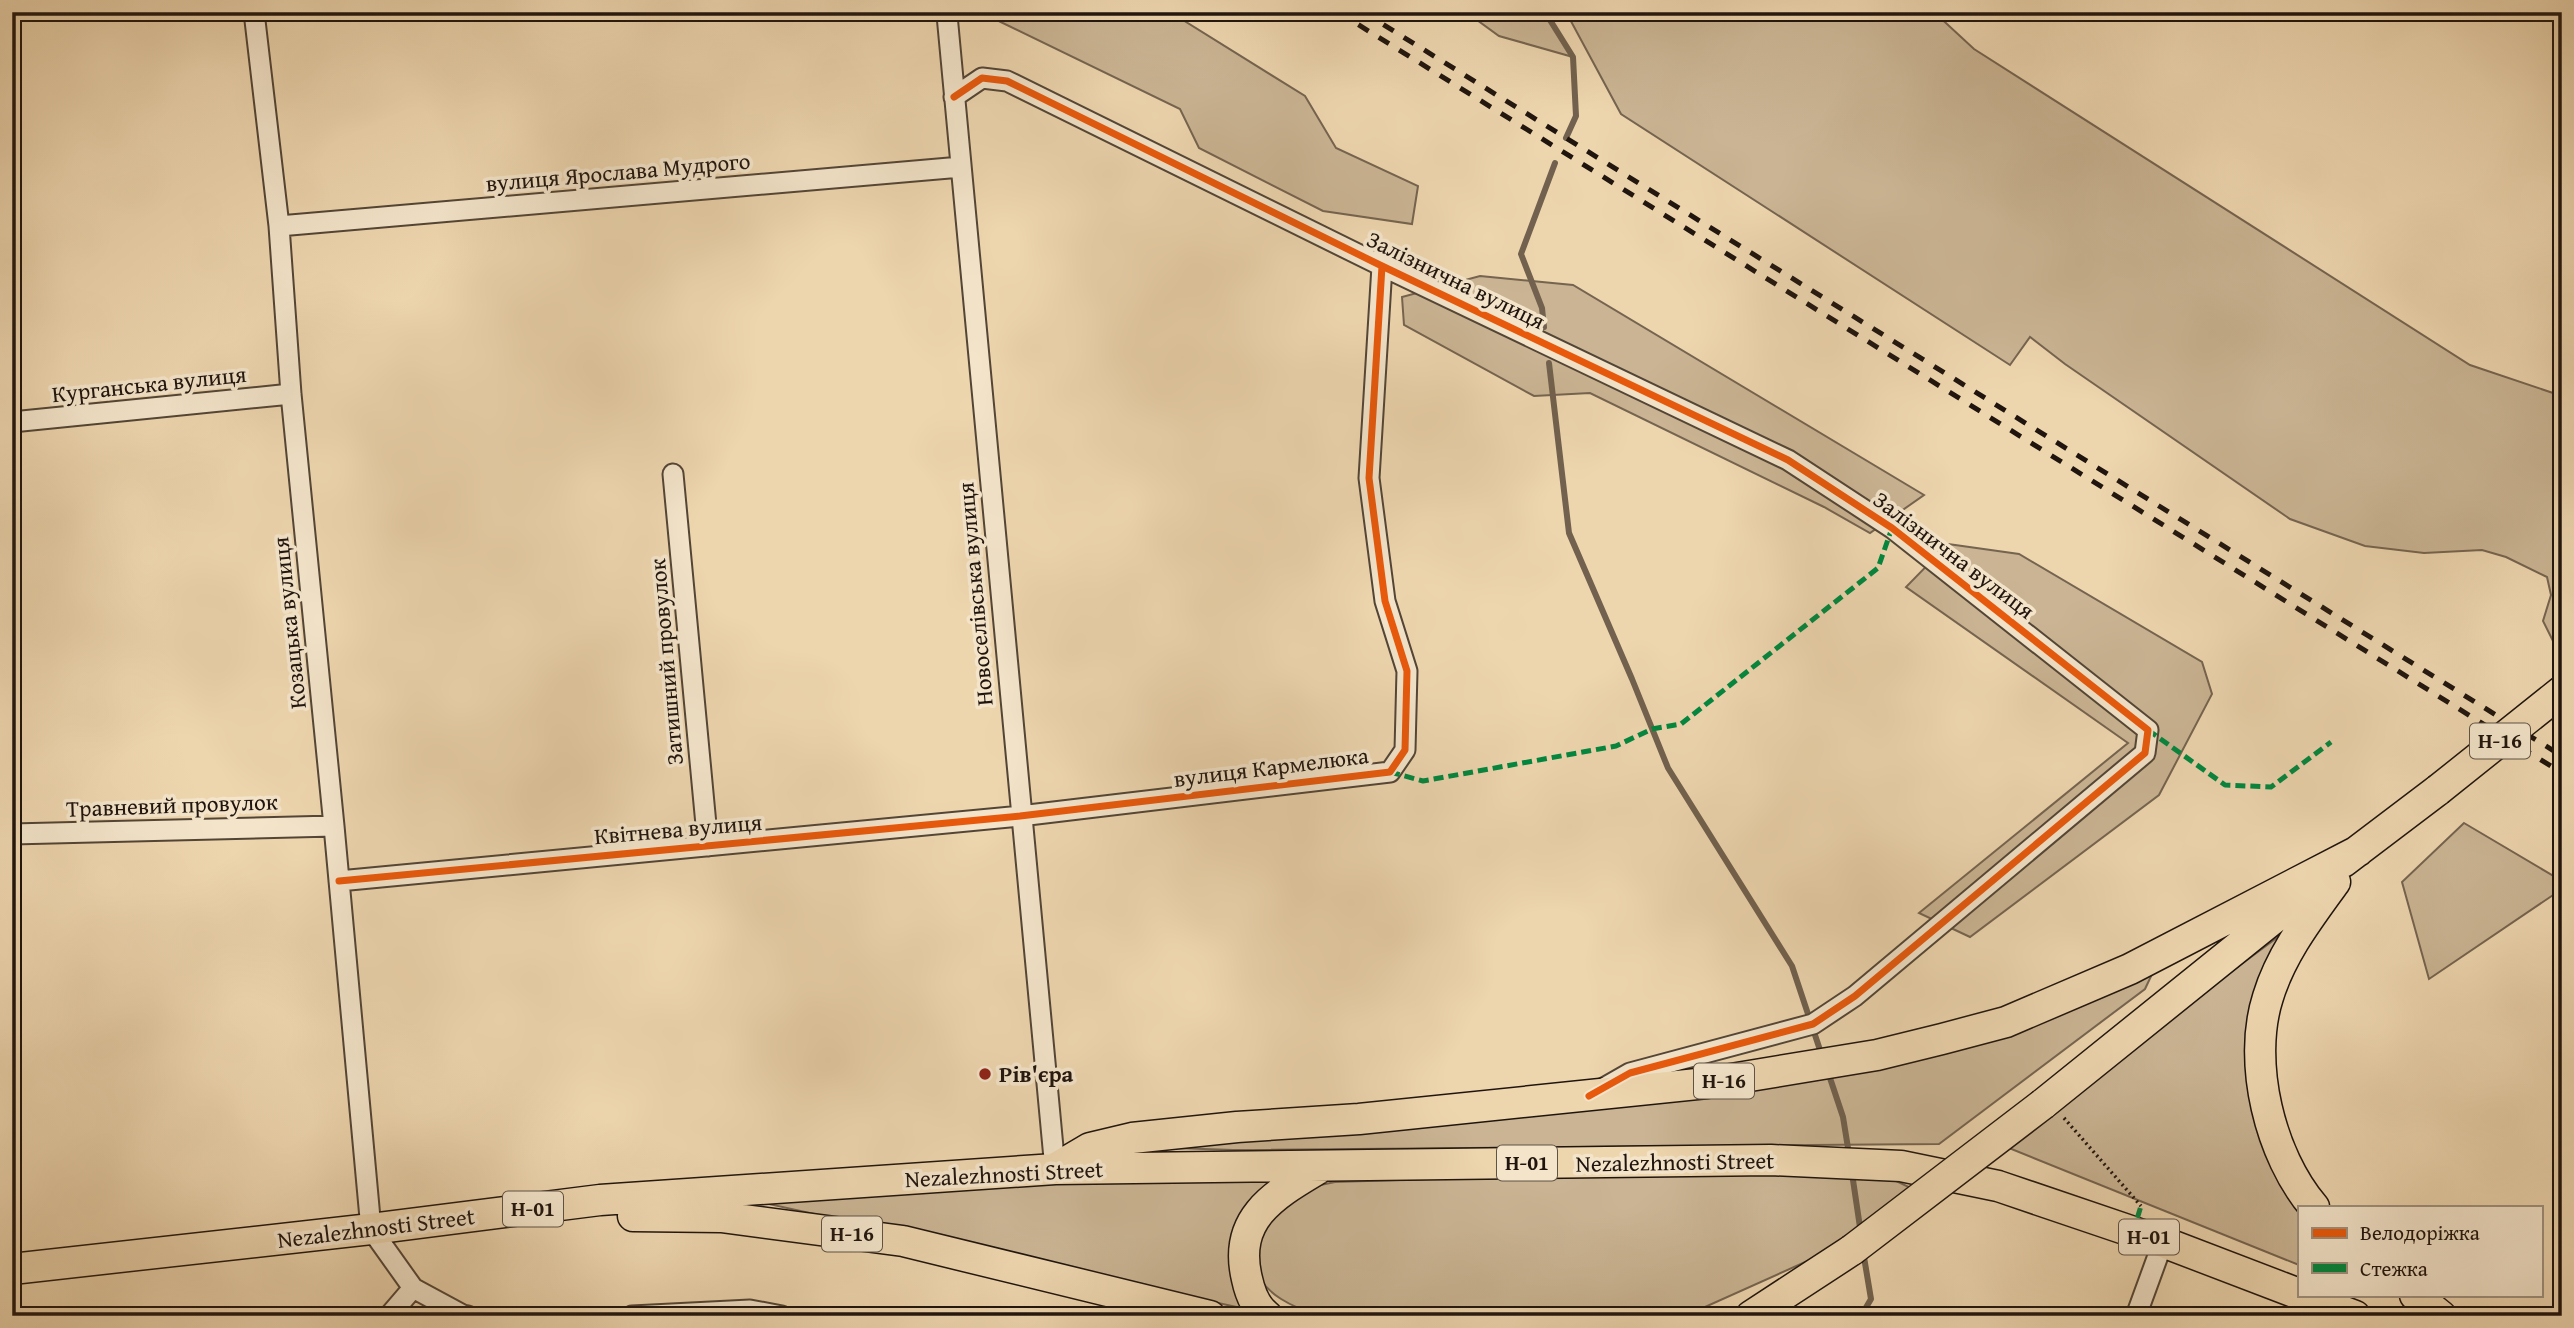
<svg xmlns="http://www.w3.org/2000/svg" width="2574" height="1328" viewBox="0 0 2574 1328" font-family="'Gentium Book Plus',serif">
<style>
.green{fill:#cab493;stroke:#756450;stroke-width:2}
.lines{fill:none;stroke-linecap:round;stroke-linejoin:round}
.stream{stroke:#71614e;stroke-width:6}
.minor-casing{stroke:#534536;stroke-width:23}
.primary-casing{stroke:#20150e;stroke-width:33}
.path{stroke:#20150e;stroke-width:3.5;stroke-dasharray:2 3.5;stroke-linecap:butt}
.minor{stroke:#f3e4ca;stroke-width:19}
.primary{stroke:#edd5ae;stroke-width:30}
.rail{stroke:#20150e;stroke-width:5;stroke-dasharray:12 12;stroke-linecap:butt}
.primary-bridge-casing{stroke:#20150e;stroke-width:33;stroke-linecap:butt}
.primary-bridge{stroke:#edd5ae;stroke-width:30}
.quiet{stroke:#00873e;stroke-width:5;stroke-dasharray:10 5;stroke-linecap:butt}
.cycleway-casing{stroke:#f3e4ca;stroke-width:11}
.cycleway{stroke:#e8590c;stroke-width:7}
.poi-dot{fill:#8f2418;stroke:#f3e4ca;stroke-width:2.5}
.labels{text-anchor:middle;stroke-width:7;stroke-linejoin:round;paint-order:stroke}
.shield{fill:#f3e4ca;stroke:#5f5346;stroke-width:2}
.shield-label{font-size:21px;font-weight:bold;fill:#20150e}
.street-label{font-size:23px;fill:#20150e;stroke:#f3e4ca}
.poi-label{font-size:23px;font-weight:bold;fill:#20150e;stroke:#f3e4ca;text-anchor:start}
</style>
<rect width="100%" height="100%" fill="#edd5ae"/>
<filter id="stains"><feTurbulence type="fractalNoise" baseFrequency=".00286" numOctaves="4"/><feColorMatrix values="0 0 0 0 .2 0 0 0 0 .09 0 0 0 0 .02 0 0 0 .5 -.17"/></filter>
<radialGradient id="worn" r=".72"><stop offset=".6" stop-color="#630" stop-opacity="0"/><stop offset="1" stop-color="#630" stop-opacity=".3"/></radialGradient>
<!-- green -->
<path class="green" d="M980 12H1170L1305 96 1336 148 1418 186 1412 224 1323 211 1199 148 1180 109Z
M1466 12H1545L1573 57 1499 36Z
M1566 12H1934L1974 49 2470 365 2562 396V659L2543 621 2551 595 2547 577 2506 557 2482 550 2424 553 2365 546 2290 519 2065 364 2030 337 2010 365 1621 114Z
M1480 276 1573 285 1924 495 1870 533 1824 507 1590 393 1534 396 1404 325 1402 297Z
M1948 544 2019 554 2202 662 2212 694 2159 795 1970 937 1919 913 2128 743 1906 587Z
M2464 823 2562 881V889L2429 979 2402 882Z
M2290 928 2253 1028 2299 1208V1265L1999 1144Z
M2153 972 2145 989 1939 1144 1233 1150 1113 1146 1756 1088Z
M1658 1172 1890 1178 1915 1190 1843 1245 1685 1316H1321C1294 1308 1264 1295 1254 1267 1251 1260 1254 1248 1254 1239L1301 1189 1335 1182Z
M1046 1181 1287 1182 1259 1196 1250 1310 742 1198Z"/>
<g class="lines">
<!-- stream -->
<path class="stream" d="M1545 12 1573 57 1576 116 1566 138
M1544 327 1542 308 1521 254 1555 163
M1549 363 1569 533 1632 679 1668 768 1792 966 1821 1053
M1829 1075 1843 1117 1848 1148
M1853 1180 1861 1234
M1861 1316 1871 1299 1863 1251"/>
<!-- minor casing -->
<g class="minor-casing">
<path id="minor" d="M254 12 279 226 291 394 334 826 371 1229 413 1288 463 1315 468 1316
M947 15 1055 1169
M954 97 982 78 1007 81 1382 266 1788 460 1892 528 2148 730 2145 753 1855 996 1813 1024 1630 1073 1602 1089
M279 226 961 167
M12 422 291 394
M673 474 708 846
M12 834 334 826
M339 881 1020 816 1390 772 1405 750 1407 671 1385 601 1369 478 1382 266
M389 1316 413 1288
M632 1316 750 1310 782 1316
M2136 1316 2163 1242"/>
</g>
<!-- primary casing -->
<g class="primary-casing">
<path id="primary" d="M2343 862 2438 790
M2043 1104 2310 889
M1056 1168 1090 1148 1132 1138 1237 1127 1359 1119 1707 1083 1877 1055 1942 1039 2006 1022 2130 969 2358 851
M2314 1207C2270 1156 2247 1062 2268 997 2281 954 2309 918 2335 882
M633 1216 721 1217 903 1241 1210 1316
M12 1269 371 1229 600 1200 1055 1169 1771 1160 1901 1166 1998 1186 2163 1242 2299 1294
M2300 1295 2355 1316
M2415 1295 2441 1316
M1267 1316C1255 1307 1250 1293 1247 1279 1232 1217 1276 1194 1321 1167
M1751 1316 1852 1250"/>
</g>
<!-- path -->
<path class="path" d="M2064 1118 2141 1206"/>
<!-- minor -->
<use href="#minor" class="minor"/>
<!-- primary -->
<use href="#primary" class="primary"/>
<!-- rail -->
<path class="rail" d="M1338 12 2562 773
M1363 12 2562 756"/>
<!-- primary-bridge casing -->
<g class="primary-bridge-casing">
<path id="primary-bridge" d="M2438 790 2562 691
M1852 1250 2043 1104"/>
</g>
<!-- primary-bridge -->
<use href="#primary-bridge" class="primary-bridge"/>
<!-- quiet -->
<path class="quiet" d="M2148 730 2225 785 2271 787 2331 742
M1390 772 1423 781 1616 746 1652 729 1681 724 1878 568 1892 528
M2133 1232 2141 1206"/>
<!-- cycleway casing -->
<g class="cycleway-casing">
<path id="cycleway" d="M954 97 982 78 1007 81 1382 266 1788 460 1892 528 2148 730 2145 753 1855 996 1813 1024 1630 1073 1589 1096
M339 881 1020 816 1390 772 1405 750 1407 671 1385 601 1369 478 1382 266"/>
</g>
<!-- cycleway -->
<use href="#cycleway" class="cycleway"/>
</g>
<!-- markers -->
<circle class="poi-dot" cx="985" cy="1074" r="7"/>
<g class="labels">
<!-- shield labels -->
<g class="shield">
<rect x="2470" y="723.5" width="60" height="35" rx="5"/>
<rect x="1694" y="1063.5" width="60" height="35" rx="5"/>
<rect x="1497" y="1145.5" width="60" height="35" rx="5"/>
<rect x="503" y="1191.5" width="60" height="35" rx="5"/>
<rect x="822" y="1216.5" width="60" height="35" rx="5"/>
<rect x="2119" y="1219.5" width="60" height="35" rx="5"/>
</g>
<g class="shield-label">
<text x="2500" y="748">Н-16</text>
<text x="1724" y="1088">Н-16</text>
<text x="1527" y="1170">Н-01</text>
<text x="533" y="1216">Н-01</text>
<text x="852" y="1241">Н-16</text>
<text x="2149" y="1244">Н-01</text>
</g>
<!-- street labels -->
<g class="street-label">
<text transform="translate(618 172) rotate(-5)" y="8">вулиця Ярослава Мудрого</text>
<text transform="translate(1456 280) rotate(26)" y="8">Залізнична вулиця</text>
<text transform="translate(149 384) rotate(-6)" y="8">Курганська вулиця</text>
<text transform="translate(1954 555) rotate(37)" y="8">Залізнична вулиця</text>
<text transform="translate(975 594) rotate(-95)" y="8">Новоселівська вулиця</text>
<text transform="translate(289 623) rotate(-96)" y="8">Козацька вулиця</text>
<text transform="translate(666 662) rotate(-95)" y="8">Затишний провулок</text>
<text transform="translate(1271 767) rotate(-7)" y="8">вулиця Кармелюка</text>
<text transform="translate(172 805) rotate(-2)" y="8">Травневий провулок</text>
<text transform="translate(678 829) rotate(-5)" y="8">Квітнева вулиця</text>
<text transform="translate(1675 1162) rotate(-1)" y="8">Nezalezhnosti Street</text>
<text transform="translate(1004 1174) rotate(-3)" y="8">Nezalezhnosti Street</text>
<text transform="translate(376 1228) rotate(-7)" y="8">Nezalezhnosti Street</text>
</g>
<!-- poi labels -->
<g class="poi-label">
<text x="999" y="1082">Рів'єра</text>
</g>
</g>
<!-- margin -->
<rect width="2574" height="1328" fill="none" stroke="#edd5ae" stroke-width="42"/>
<rect x="14" y="14" width="2546" height="1300" fill="none" stroke="#20150e" stroke-width="3.5"/>
<rect x="21" y="21" width="2532" height="1286" fill="none" stroke="#20150e" stroke-width="2"/>
<!-- legend -->
<rect x="2298" y="1206" width="245" height="91" fill="#f3e4ca" stroke="#9f917f" stroke-width="2"/>
<rect x="2312" y="1228" width="35" height="10" fill="#e8590c" stroke="#9f917f" stroke-width="2"/>
<text x="2360" y="1240" font-size="21" fill="#20150e">Велодоріжка</text>
<rect x="2312" y="1263" width="35" height="10" fill="#00873e" stroke="#9f917f" stroke-width="2"/>
<text x="2360" y="1276" font-size="21" fill="#20150e">Стежка</text>
<rect width="100%" height="100%" filter="url(#stains)"/>
<rect width="100%" height="100%" fill="url(#worn)"/>
</svg>
